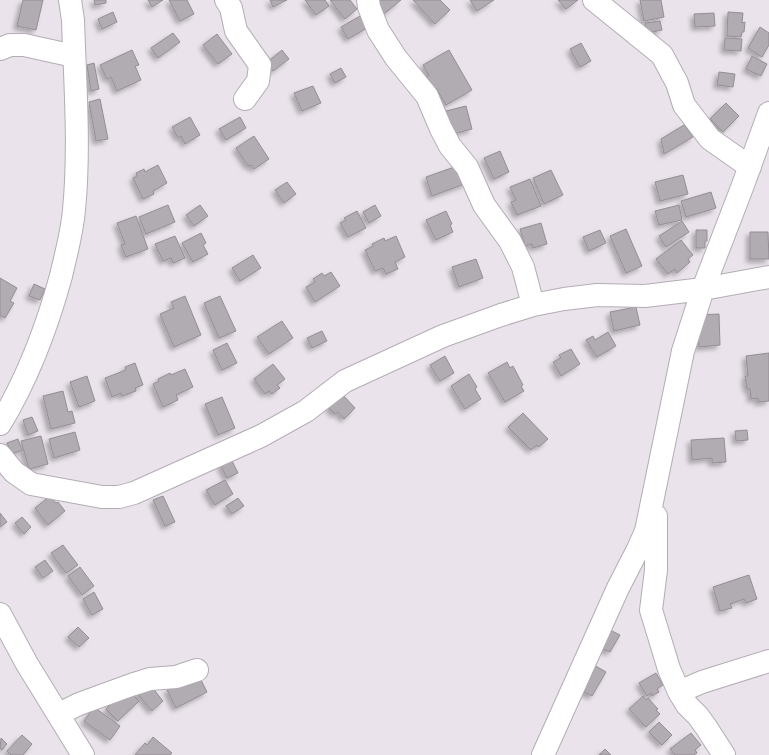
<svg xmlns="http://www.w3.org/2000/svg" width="769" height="755" viewBox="0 0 769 755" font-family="'Fira Sans',sans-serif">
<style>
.building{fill:#b1abb2;stroke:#948e95;filter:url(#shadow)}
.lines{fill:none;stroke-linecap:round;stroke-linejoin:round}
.minor-casing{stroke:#b3adb4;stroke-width:24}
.minor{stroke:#fff;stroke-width:22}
</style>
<defs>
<filter id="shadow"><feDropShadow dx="-3.5" dy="3.5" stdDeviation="2" flood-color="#0004"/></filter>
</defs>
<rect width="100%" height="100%" fill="#eae3eb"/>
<!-- building -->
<path class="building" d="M23 0H43L36 30 17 26Z
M94 0H106V3L95 5Z
M148 0H163L152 7Z
M169 0H187L194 14 180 21Z
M270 0H287L273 7Z
M305 0H325L329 6 316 15Z
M330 0H350L357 9 345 19Z
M375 0H401L384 14 374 1Z
M413 0H440L450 10 435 24Z
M470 0H494L477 11Z
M558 0H578L566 9Z
M640 0H661L664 17 644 21Z
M113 12 117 22 102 29 98 19Z
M728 12 743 13 742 23 745 22 744 32H742L741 37 727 36Z
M714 13 715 26 695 27 694 14Z
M360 16 367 28 348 39 341 27Z
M660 21 662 30 647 33 645 23Z
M760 27 769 33V45L762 57 748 48Z
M173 33 180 42 158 58 151 48Z
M217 34 232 54 218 64 203 45Z
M725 38 742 39 741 51 724 50Z
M581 43 591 61 580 67 570 49Z
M132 50 139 65 135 66 141 80 117 91 111 77 107 79 100 65Z
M282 50 289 59 273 71 266 63Z
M449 50 472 90 446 105 436 88 431 90 424 78 429 75 423 65Z
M752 56 767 64 761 76 746 69Z
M94 63 99 89 91 91 87 65Z
M341 68 346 77 335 83 330 74Z
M719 72 735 74 733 87 717 85Z
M313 86 321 103 302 111 294 93Z
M100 99 108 139 96 141 89 102Z
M726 103 739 116 723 132 710 119Z
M466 106 472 129 453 134 446 111Z
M190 117 200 135 185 144 181 136 178 138 172 127Z
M240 117 246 128 226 140 219 129Z
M684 125 693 137 664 154 661 139Z
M254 136 269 159 254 169 251 165 248 166 236 148Z
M500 151 509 172 494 179 484 158Z
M158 165 167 183 153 191 154 194 143 199 133 178 137 176 136 173 144 169 145 172Z
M460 165 467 183 432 196 426 177Z
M551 170 563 195 544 204 533 178Z
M683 175 688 194 660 201 655 182Z
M530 179 541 206 517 215 511 202 516 200 510 187Z
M287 182 296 194 284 203 275 190Z
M711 192 716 208 686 217 681 201Z
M168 205 175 222 146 234 139 217Z
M200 205 208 216 194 226 186 215Z
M375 205 381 216 369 223 363 212Z
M679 205 682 220 659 225 655 211Z
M357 211 366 228 348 237 340 223 346 220 344 218Z
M446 211 452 224 450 225 453 232 436 240 426 220Z
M136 216 148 249 126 257 121 245 125 244 117 223Z
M682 221 689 232 666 247 659 236Z
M541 223 547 244 533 248 532 244 525 246 520 229Z
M626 229 642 266 626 273 610 236Z
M600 230 606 243 589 251 583 237Z
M696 230H707V241H705V248H696Z
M750 232H768L769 259H750Z
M201 233 206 243 203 245 208 254 193 262 182 243Z
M175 236 185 258 173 263 171 258 163 261 155 244Z
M396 236 405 257 395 262 398 269 386 274 383 268 375 271 365 250 373 246 372 244 384 238 385 241Z
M681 240 693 255 688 259 690 262 677 273 675 269 668 274 656 259Z
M253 255 261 268 240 281 232 268Z
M476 259 483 278 459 287 452 267Z
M331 272 340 286 315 302 306 287 315 282 313 279 322 273 324 276Z
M0 278 17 288 10 301 14 303 5 318 0 315Z
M34 284 45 289 40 300 29 296Z
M185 296 201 335 174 347 160 314 174 308 171 302Z
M220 296 236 331 219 338 204 303Z
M636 307 640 325 614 331 610 312Z
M719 314 720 345 699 347 697 315Z
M282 321 293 338 269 354 257 337Z
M322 331 327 341 312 348 307 338Z
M608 332 616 346 597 357 586 340 593 336 595 340Z
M227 343 237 363 222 370 213 350Z
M571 349 580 364 561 376 553 362 561 358 559 355Z
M769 353V401L758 402V398L751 399 750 389H747L745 376H748L746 356Z
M445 356 454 373 440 381 430 365Z
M507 362 510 368 513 366 523 385 521 386 524 391 505 402 488 373Z
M135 363 143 385 135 388 136 391 122 396 121 393 112 397 105 378 126 370 125 367Z
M273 364 285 379 277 385 280 388 272 394 269 391 265 394 254 379Z
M185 369 193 387 176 395 178 400 163 407 153 384 159 381 158 379 170 373 171 375Z
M469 374 477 387 475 389 481 399 465 409 451 386Z
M87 376 95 401 79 407 70 382Z
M63 391 68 412 72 411 75 423 51 429 43 396Z
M342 394 355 408 344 419 338 412 335 414 328 407Z
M222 397 235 428 218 435 205 404Z
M523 413 548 439 539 447 537 445 531 450 508 427Z
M32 417 38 431 28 435 23 420Z
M747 430 748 440 736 441 735 431Z
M75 432 80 450 54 458 49 439Z
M41 436 48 464 29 469 21 441Z
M724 438 726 462 712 463V458L692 460 691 440Z
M18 439 22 450 12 454 7 443Z
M231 459 238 473 227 478 220 464Z
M225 480 233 494 215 505 206 490Z
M50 496 56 503 58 502 65 511 48 525 35 508Z
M163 496 175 522 165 526 153 500Z
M238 498 244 506 232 514 226 506Z
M0 513 7 522 0 527Z
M22 517 31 527 24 534 15 523Z
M63 545 78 565 66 573 51 553Z
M45 560 53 571 43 578 35 567Z
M80 567 94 586 82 595 68 576Z
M749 575 757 599 746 603 744 599 730 604 732 608 720 611 713 587Z
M94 592 103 609 92 615 83 599Z
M78 627 89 638 79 647 68 637Z
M608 629 620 635 610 652 598 647Z
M594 665 606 672 592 696 580 690Z
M656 673 663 685 657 689 659 692 652 696 651 693 647 696 639 683Z
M198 674 207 692 176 708 167 690Z
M148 682 163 701 152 711 136 692Z
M127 689 139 701 118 721 106 709Z
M643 696 646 700 648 698 658 709 656 710 660 714 646 727 629 709Z
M94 707 120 726 110 740 84 721Z
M659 722 672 735 662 745 649 732Z
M691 733 701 745 695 750 697 753 694 755H675L670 749Z
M22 735 32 744 23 755H11L7 751Z
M153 737 172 753 170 755H135L145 743 147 745Z
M1 738 7 744 2 750 0 748Z
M605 749 611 755H599Z"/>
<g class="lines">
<!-- minor casing -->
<g class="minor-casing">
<path id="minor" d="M226 0 231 8 236 31 260 65 258 81 245 99
M368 0 369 7 378 30 396 58 427 96 441 129 450 146 467 167 484 205 510 241 523 267 533 305
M594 0 662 55 677 83 684 105 710 139 750 167
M0 49 10 45H24L74 56
M0 424C28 378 47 327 61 276 66 254 72 233 74 210 80 149 75 82 73 20L70 0
M0 455 14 472 31 484 102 497H119L134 493 261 436 306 411 345 381 443 336 501 315 533 305 564 299 597 295 645 296 703 289 769 277
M656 516V570L651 610 669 669 679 692 687 705 698 716 706 727 724 755
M0 614 27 664 83 755
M679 692 702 682 769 661
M59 714 79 704 131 685 150 679 176 677 197 670
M543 755 618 588 638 549 646 531 683 351 703 289 743 185 769 113"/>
</g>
<!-- minor -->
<use href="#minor" class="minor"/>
</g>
</svg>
